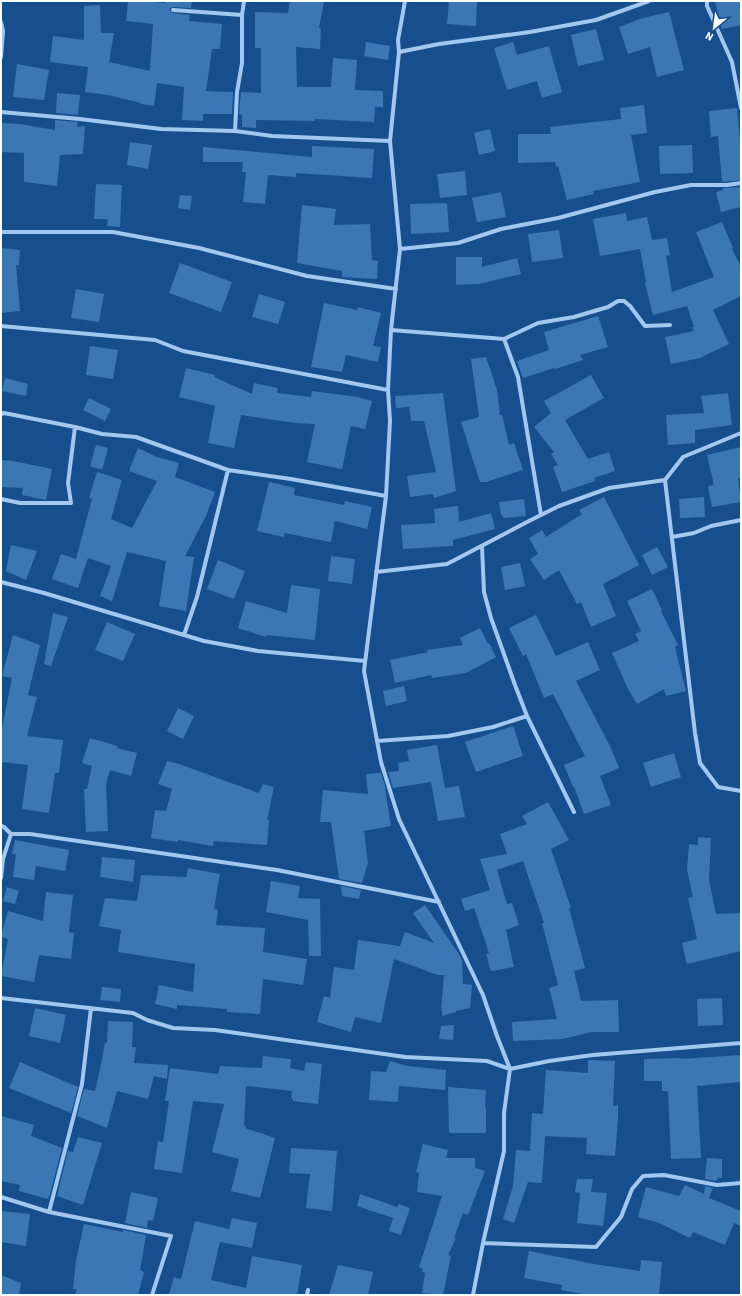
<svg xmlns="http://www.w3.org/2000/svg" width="742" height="1296" viewBox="0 0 742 1296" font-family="'Source Sans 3',sans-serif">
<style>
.building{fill:#3b76b5}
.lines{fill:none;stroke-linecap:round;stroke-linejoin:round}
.street{stroke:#a3c8ef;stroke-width:4}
</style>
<rect width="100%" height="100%" fill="#174f8e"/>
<!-- building -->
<path class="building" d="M128 1H143L165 3V1H192L191 8 173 7 170 8V11L173 13 190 15 189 21 222 24 220 49H212L206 91 233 92 232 114H203V121L182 120 184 87 157 83 154 106 141 104V103L108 95 85 92 88 67 50 62 53 36 84 40V6L100 5 101 33H114L109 62 150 71 153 24 126 21Z
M290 1H324L319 28 321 29 320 49 296 47 297 87H331L333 58 357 60 355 90 383 91V107H375L374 122 315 119V121L256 120V128L242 127V115L239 114 241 92 261 93V48H255V12L288 13Z
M449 1H477L476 26 447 24Z
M715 1H741V25L722 29Z
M669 12 684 70 657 77 650 47 628 54 619 27 643 18Z
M596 29 604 60 578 66 571 35Z
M366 42 390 46 388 60 364 56Z
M513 42 517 55 549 46 562 92 542 98 537 81 507 90 494 48Z
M17 64 49 70 44 100 13 97Z
M57 93 80 95 78 115 56 113Z
M644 105 647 133 631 135 640 182 593 191 594 194 567 200 558 166 556 167 555 162 518 163V134H551L550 127 621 119 620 108Z
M737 108 741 150V180L722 182 718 136 711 137 709 111Z
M55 120 78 122 77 127 85 126 83 154 60 155 57 186 24 182V153L1 152V123L20 124 55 130Z
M490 129 495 151 479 155 474 133Z
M130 142 152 145 148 169 127 165Z
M692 145 693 173 660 174 659 146Z
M312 146 374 149 372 178 296 173V177L268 175 265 204 243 202 246 172H242L243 162H203V147L312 157Z
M465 171 467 195 440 198 437 174Z
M96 184 122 185 120 227 107 226 108 219H94Z
M741 187V207L721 212 716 192 723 190V188Z
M501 192 506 217 477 222 472 198Z
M180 195 192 196 190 210 178 208Z
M447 203 449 232 411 234 410 204Z
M302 205 336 209 334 225 370 224 372 260 378 261 377 279 342 277V271L297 263Z
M626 213 627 221 647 217 652 240 667 238 670 255 666 256 672 292 714 277 696 232 722 222 733 248 732 249 741 267V296L713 310 729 344 700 358 671 364 665 337 694 331 692 327H694L687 306 653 315 645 283 646 282 640 249 600 256 593 219Z
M559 230 563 258 532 262 528 234Z
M1 248 20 250 19 265H16L20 311 1 313Z
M456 257H482V267L517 258 521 274 479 284 456 285Z
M180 263 232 282 221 312 169 293Z
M76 289 104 294 99 322 71 318Z
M259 294 285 302 278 324 252 317Z
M324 303 357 310 358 307 381 313 373 346 381 347 378 362 346 355 342 372 311 367Z
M598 316 608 347 580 355 583 360 555 369 554 368 523 378 517 361 549 350 544 332Z
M90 346 118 350 113 379 86 375Z
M486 357 497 390 500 415H502L509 445 514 443 523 470 486 482H480L461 422 479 417 471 359Z
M186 368 215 375 214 377 252 394 254 383 278 388 277 393 311 397 312 391 358 397 372 401 365 429 351 426 342 469 307 462 315 424 296 423 241 415 234 448 208 443 215 406 179 397Z
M591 375 604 398 565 420 588 459 609 452 615 471 594 478 595 481 562 492 553 467 558 465 551 454 554 452 534 427 551 413 544 401Z
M5 378 28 384 26 396 2 391Z
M443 393 456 491 434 498 433 494 410 497 407 476 436 472 424 421H411L409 407 396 408 395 396Z
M728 393 732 425 695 430V443L668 445 666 415 704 413 701 396Z
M89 398 111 409 105 421 83 410Z
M96 445 108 448 102 470 90 466Z
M741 447V478H738L741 502 712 507 708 486 714 485 707 455Z
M138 448 157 457 179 463 175 477 215 492 206 516 185 556 194 557 186 611 159 606 166 561 127 552 112 601 100 596 111 566 88 558 78 588 52 579 61 554 76 559 92 499 89 498 97 472 122 480 111 519 132 528 157 481 129 471Z
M1 460 13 461 52 469 46 500 22 495 23 488 1 487Z
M269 482 295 488 294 495 344 505 345 501 372 507 367 529 335 521 331 542 284 533V537L257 531Z
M604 497 639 565 603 584 616 616 591 627 581 602 577 604 559 570 544 580 530 559 538 554 529 538 542 530 546 537 582 514 579 510Z
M704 497 705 517 680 518 679 499Z
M524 499 526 516 504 518 501 514 499 502Z
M458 506 459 522 491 513 495 529 453 540V546L403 549 401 525 435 523 434 509Z
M11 545 37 551 26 580 6 571Z
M657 547 668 567 652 575 642 555Z
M331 556 355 559 352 584 328 581Z
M218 560 245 571 234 599 207 589Z
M520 563 525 586 505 590 501 567Z
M291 585 320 589 315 640 267 635 266 637 238 628 246 601 287 613Z
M652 589 662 610 661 611 678 645 675 647 686 691 666 696 664 689 637 704 628 689 612 653 639 641 635 634 641 631 627 601Z
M53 613 68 617 51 666 44 664Z
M536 615 556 656 588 642 600 670 576 681 610 746 619 768 600 776 611 805 584 814 574 787H573L564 765 585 756 553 694 544 698 526 654 523 656 509 628Z
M107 622 135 634 123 661 95 650Z
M480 628 488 644 489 643 496 657 466 673 432 678 431 675 395 683 390 660 428 652 427 650 463 645 460 638Z
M13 635 40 645 28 695 37 697 27 736 63 740 59 773H55L49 813 22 809 28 765 1 762V733L12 678 2 676Z
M404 686 407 701 386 706 383 691Z
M178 708 194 716 183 739 167 731Z
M513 726 523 756 476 772 465 742Z
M90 738 117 746V748L137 753 131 776 110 770 106 785 108 831 86 832 84 789H87L92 766 82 763Z
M437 745 445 788 459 786 465 817 438 821 431 782 393 788 388 772 399 771 398 763 409 761 407 750Z
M674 753 681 777 651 787 643 763Z
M167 761 179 764 259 793 263 784 274 787 267 820H269L267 845 214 841 213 846 178 840 177 842 151 838 155 810 166 811 172 789 158 784Z
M381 773 386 789H385L391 826 364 831 368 863 362 883 339 879 331 822H320L323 790 368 794 366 774Z
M548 802 569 840 551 849 571 908H569L585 968 574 971 581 1001 618 1000 619 1032H591L563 1039 513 1041 512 1022 557 1019 549 988 558 985 542 923H544L523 861 497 870 507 904 512 903 519 925 506 930 514 967 491 971 486 954 489 953 474 908 465 911 461 899 490 890 480 859 507 854 500 834 527 824 522 816Z
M698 837 711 838 709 880 716 914 741 913V951L687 964 682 943 697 939 688 898 693 897 687 870 689 844 698 845Z
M15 840 69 850 65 871 36 866 34 880 13 877 16 854H12Z
M102 857 135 860 133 882 100 877Z
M188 868 220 874 214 909 218 910 216 925 265 928 263 952 307 959 303 985 263 979 260 1014 227 1012V1009L177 1005V1009L155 1004 159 985 193 992 195 964 118 952 121 930 99 926 105 898 137 901 141 875 186 877Z
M271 881 300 886 298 898 320 899 321 956H309L308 920 266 912Z
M341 886 361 890 359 899 342 896Z
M7 887 19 891 15 904 3 901Z
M46 892 73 895 69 932 74 933 71 959 39 955 34 982 1 976 8 939 1 937V936L8 911 43 921Z
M425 905 459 954 462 960 463 984 472 985 470 1008 456 1011V1012L442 1016V1010H441L444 975H438L394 959 381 1023 355 1017 351 1032 317 1022 324 996 330 998 334 967 354 970 358 940 400 946 405 932 434 943 413 913Z
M102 987 121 989 120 1002 100 1000Z
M722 998 723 1025 698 1026 697 999Z
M35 1008 66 1015 60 1043 29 1036Z
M108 1021 133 1022 132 1047H136L134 1063 168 1065 167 1079 154 1076 148 1099 117 1091 107 1128 77 1116 84 1089 95 1091 102 1060 105 1042 107 1043Z
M454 1025 453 1040 439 1039 441 1026Z
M741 1055V1082L697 1086 701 1158 671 1159 668 1091H662V1081H644V1059L680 1058 681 1059Z
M263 1056 290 1059 291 1060 290 1068 304 1071 306 1062 322 1064 318 1104 293 1101V1099L291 1098 292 1091 246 1086 244 1126H246L245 1128 275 1138 260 1198 231 1191 239 1159 212 1152 224 1104 193 1101 182 1173 154 1169 158 1141 163 1142 169 1101H165L170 1068 218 1074 220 1066 262 1068Z
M588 1060 615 1061 613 1106 618 1105V1120L615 1156 586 1154 587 1138 545 1136 542 1183 528 1182 514 1223 503 1219 513 1186 516 1150 530 1151 532 1113 543 1114 546 1070 588 1073Z
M390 1061 407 1066 446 1070 445 1090 399 1086 398 1102 369 1100 371 1071 386 1072Z
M20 1062 78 1087 71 1113 9 1088Z
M448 1087 486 1090 485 1107H486V1133H449Z
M1 1116 34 1125 31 1136 62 1148 50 1194 48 1199 19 1191 20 1185 1 1181Z
M78 1137 102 1143 83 1205 57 1196 68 1151 73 1152Z
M423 1144 448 1150 446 1158H475V1168L485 1171 468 1215 463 1213 454 1238H456L448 1255 451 1256 443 1295 422 1293 425 1273 422 1272 423 1269 419 1267 442 1196 417 1192 419 1173 416 1172Z
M291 1148 337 1151 332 1211 306 1208 310 1174 289 1173Z
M707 1158 722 1159V1178H718L716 1181 705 1179Z
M577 1179H593L591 1192 607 1193 603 1226 577 1223 580 1193 575 1192Z
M685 1185 704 1194 705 1186 713 1188 709 1198 741 1211V1226L734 1223 725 1245 693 1232 690 1238 659 1223 638 1217 646 1187 679 1196Z
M131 1192 158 1198 153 1221 148 1220 147 1228 125 1223Z
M360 1194 397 1207 399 1204 410 1208 401 1235 389 1231 393 1218 357 1206Z
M1 1211 30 1214 26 1246 1 1242Z
M232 1218 257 1223 252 1248 220 1242 211 1280 246 1288 252 1256 302 1265 297 1295H169L174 1277 181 1279 195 1221 229 1229Z
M84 1224 123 1232V1230L146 1235 140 1270 144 1272 138 1295H75L77 1289H73L76 1260Z
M529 1251 594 1264 640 1271 641 1260 662 1262 659 1295H588L561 1290 562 1285 524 1278Z
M338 1265 373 1272 368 1295H329Z
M1 1275 21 1283 19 1295H1Z"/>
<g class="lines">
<!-- street -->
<path class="street" d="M405 1 398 40 399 52 390 141 400 249 391 330 388 390 390 421 386 496 364 671 381 762 399 819 483 995 497 1036 510 1069 504 1113V1151L483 1243 473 1295
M707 1V6L732 62 741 108
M173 10 242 15
M1 22 3 31 1 57
M399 52 439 44 530 32 596 20 649 1
M1 112 80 119 161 129 235 131 272 136 390 141
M235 131 237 92 242 63V15L244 1
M1 232H113L199 248 307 276 396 289
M400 249 458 243 501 229 558 218 655 192 691 185H727L741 183
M1 326 155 340 183 351 388 390
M391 330 504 339 538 323 574 317 608 307 618 301H624L630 306 645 326 670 325
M504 339 518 377 541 515
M1 414 4 413 75 427 102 434 136 437 228 470 291 479 386 496
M665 480 695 733 700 763 718 787 741 791
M1 499 20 503H71L68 483 75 427
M672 537 694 533 711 526 741 520
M482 547 484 592 491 618 515 685 527 716
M376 572 447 564 529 521 559 506 609 488 665 480 683 457 741 433
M1 582 44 593 204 641 258 651 365 661
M184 635 197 597 228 470
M377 741 448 736 493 727 527 716 574 812
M1 826 4 827 11 834H30L277 870 439 902
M1 878 3 859 11 834
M1 998 133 1013 147 1020 173 1028 215 1030 405 1057 487 1061 510 1069 549 1061 593 1055 741 1043
M1 1197 49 1212 171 1236 152 1295
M49 1212 82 1084 91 1008
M483 1243 596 1247 621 1217 632 1189 643 1176 664 1175 717 1185 741 1183
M307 1295 308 1290"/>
</g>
<!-- border -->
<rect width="742" height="1296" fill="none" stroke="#ffffff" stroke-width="4"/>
<!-- north arrow -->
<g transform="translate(714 28) rotate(209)" stroke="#174f8e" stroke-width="3" paint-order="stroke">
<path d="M0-3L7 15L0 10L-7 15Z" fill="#ffffff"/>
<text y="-6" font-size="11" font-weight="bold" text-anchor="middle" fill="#ffffff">N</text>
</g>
</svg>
